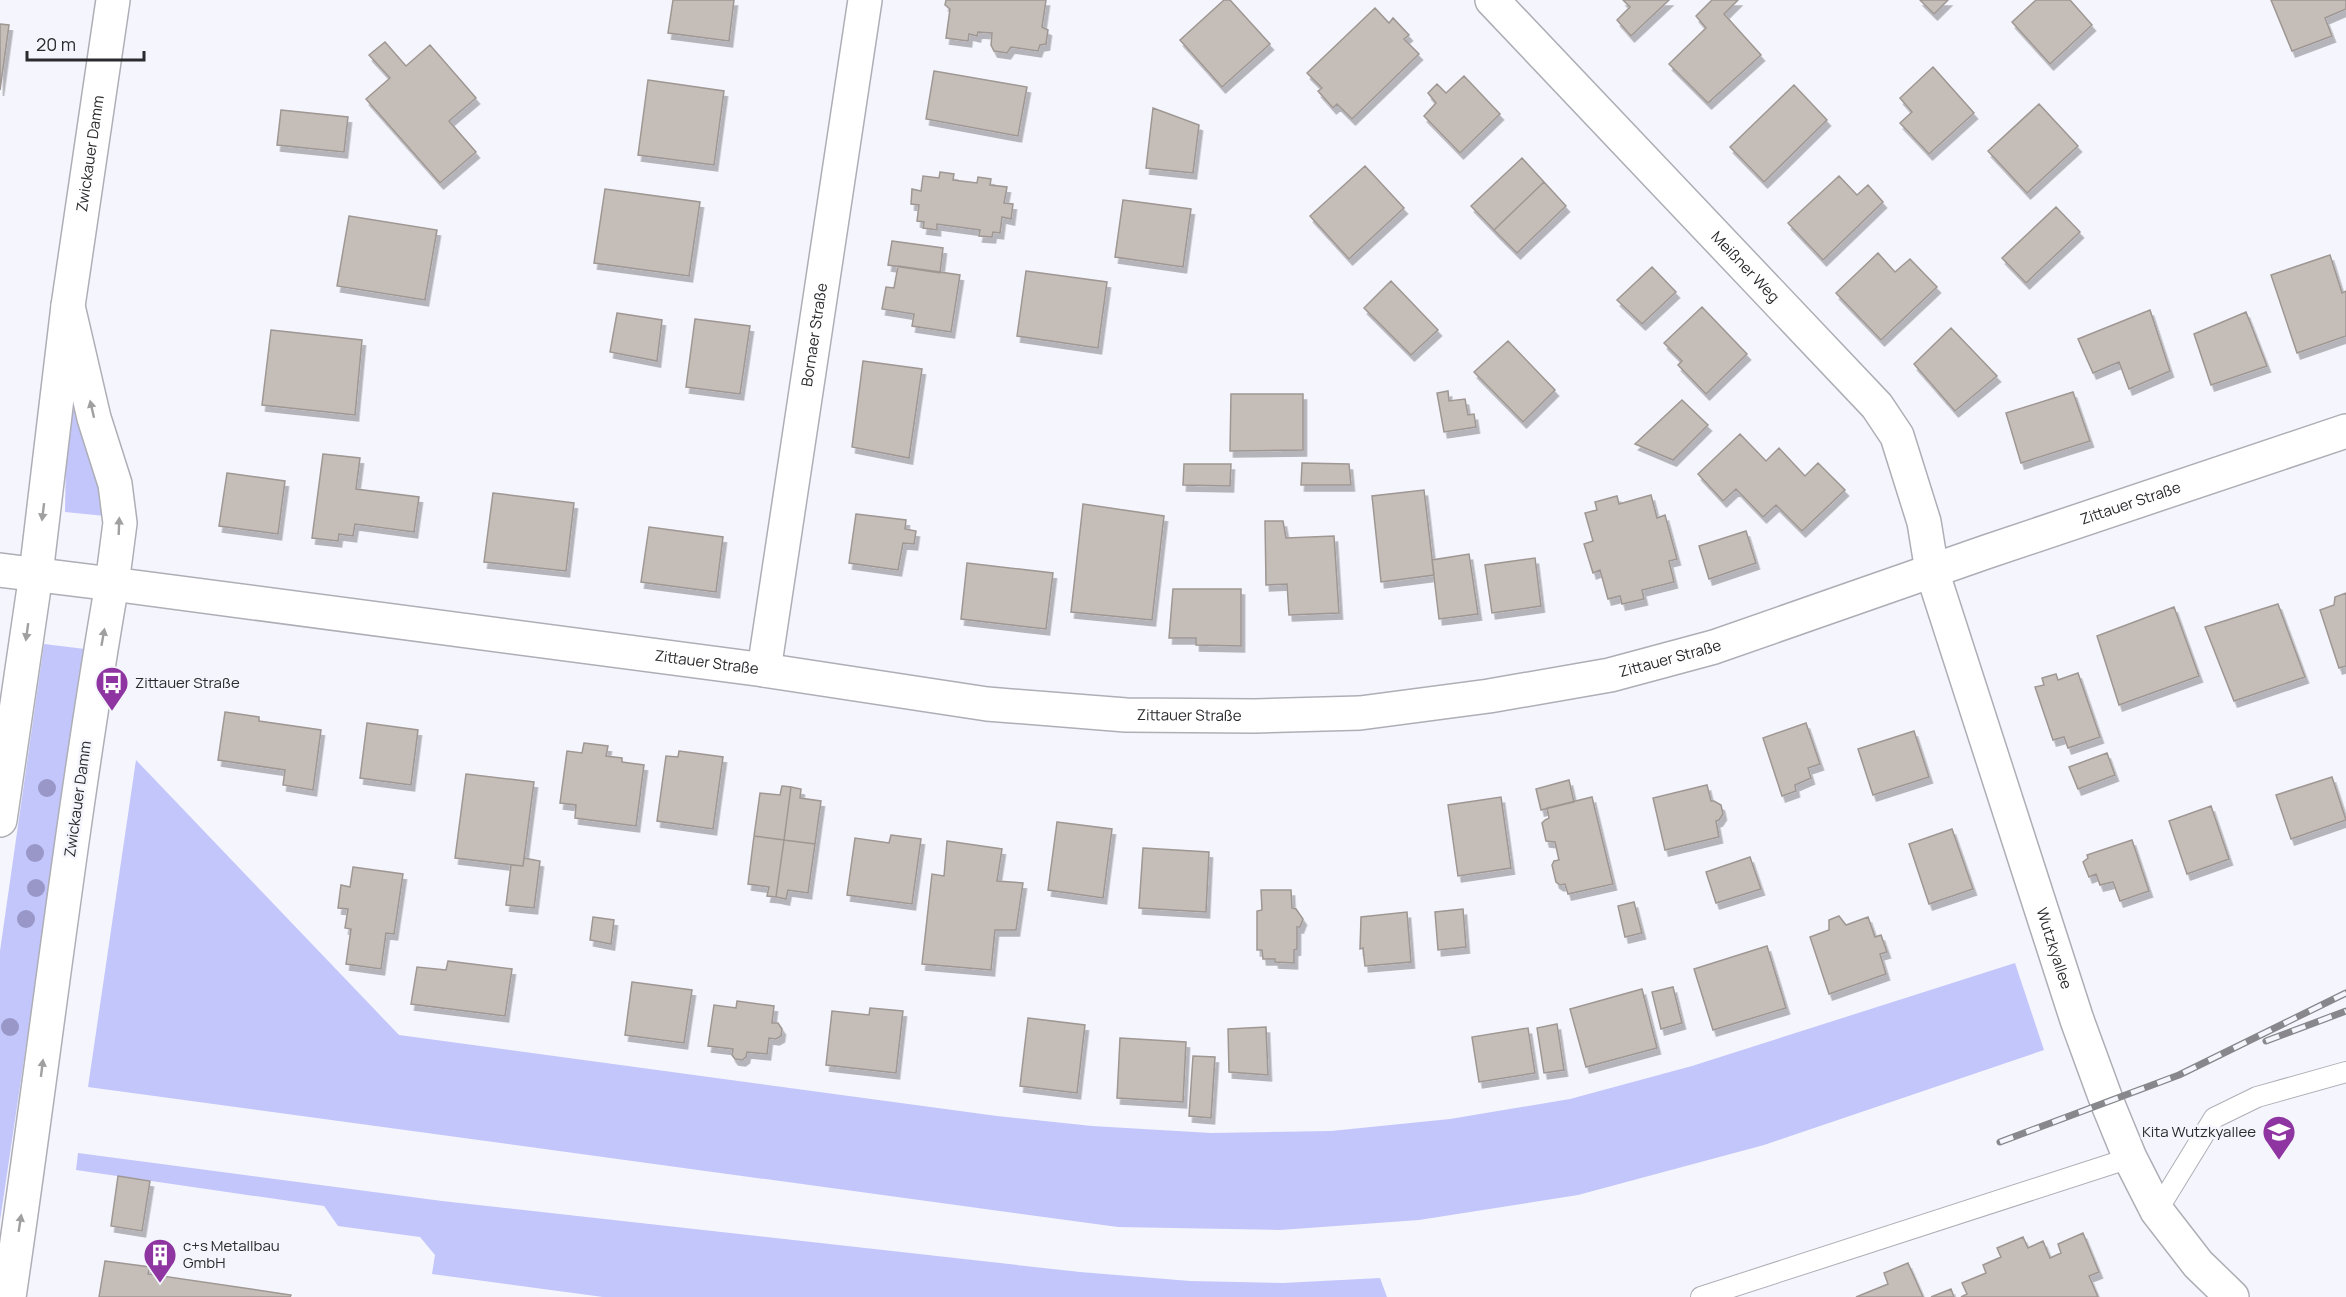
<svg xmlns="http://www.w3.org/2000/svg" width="2346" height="1297" viewBox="0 0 2346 1297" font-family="Manrope,sans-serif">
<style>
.green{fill:#c3c6fa}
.building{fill:#c4bdb8;stroke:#9f9793;stroke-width:1.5;filter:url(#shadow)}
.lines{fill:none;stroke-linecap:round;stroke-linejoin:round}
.lane-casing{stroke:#aeaeb6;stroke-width:22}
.street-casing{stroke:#aeaeb6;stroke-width:36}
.secondary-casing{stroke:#aeaeb6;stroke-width:36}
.lane{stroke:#fff;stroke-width:20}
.street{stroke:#fff;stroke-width:33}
.secondary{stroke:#fff;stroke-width:33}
.rail-casing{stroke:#87878c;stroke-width:7}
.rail{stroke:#f5f5fd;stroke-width:4.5;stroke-dasharray:14;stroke-linecap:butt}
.tree{fill:#9997c8}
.oneway{fill:#a0a0a1}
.labels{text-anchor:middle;stroke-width:5;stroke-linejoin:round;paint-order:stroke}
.street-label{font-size:15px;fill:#2b2b2e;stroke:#f5f5fd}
.poi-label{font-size:15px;fill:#2b2b2e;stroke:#f5f5fd;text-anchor:start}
</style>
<defs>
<filter id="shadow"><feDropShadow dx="3.5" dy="6" stdDeviation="0" flood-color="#0004"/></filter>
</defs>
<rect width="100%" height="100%" fill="#f5f5fd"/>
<!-- green -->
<path class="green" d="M71 403H76L105 495V516L65 512 67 409Z
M44 644 85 649 0 1221V951Z
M136 760 399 1035 997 1116 1092 1126 1211 1133 1331 1131 1450 1119 1570 1099 1692 1066 2015 963 2044 1050 1764 1145 1578 1195 1419 1220 1280 1230 1118 1227 88 1087Z
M78 1153 442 1201 1080 1272 1190 1281 1283 1283 1380 1278 1387 1297H603L432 1274 435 1255 420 1237 338 1226 324 1206 76 1170Z"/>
<!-- building -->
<path class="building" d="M673 0H734L729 41 668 33Z
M946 0H1046L1042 27 1048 30 1046 44 1040 45 1038 51 1011 47 1007 53 994 51 991 45 992 33 978 32 977 36 969 34 968 41 946 38 950 9 945 5Z
M1224 0H1230L1270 44 1222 87 1180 40Z
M1623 0H1669L1631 36 1617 20 1630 7Z
M1712 0H1738L1724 14 1761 55 1708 103 1669 64 1706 28 1696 16Z
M1920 0H1948L1934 14Z
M2036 0H2070L2092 25 2050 64 2012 22Z
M2271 0H2346V9L2325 18 2332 36 2292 51Z
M1375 8 1389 23 1393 18 1409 35 1404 39 1419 54 1352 119 1337 104 1333 108 1318 91 1322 88 1307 73Z
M0 24 9 25 0 90Z
M385 42 406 66 430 45 476 98 449 121 476 152 440 183 366 99 390 78 369 55Z
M1933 67 1974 113 1929 154 1900 123 1912 112 1900 98Z
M934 71 1027 87 1018 136 926 119Z
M1464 76 1500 114 1460 153 1424 116 1436 103 1428 93 1437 84 1446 93Z
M648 80 724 91 714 165 638 155Z
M1794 85 1827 120 1764 182 1730 147Z
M2039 104 2078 146 2027 193 1988 151Z
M1153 108 1199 125 1193 173 1146 168Z
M281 110 348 117 344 152 277 145Z
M1522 158 1544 182 1494 230 1471 206Z
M1365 166 1404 208 1349 259 1310 216Z
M940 172 954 174 953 180 977 183 978 177 991 179 990 185 1007 187 1004 203 1013 204 1011 219 1002 217 1000 233 993 232 992 237 979 236 980 230 937 224V230L923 228 924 222 917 221 919 205 911 204 912 189 921 191 923 176 939 178Z
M1839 176 1857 195 1868 185 1883 202 1823 260 1788 223Z
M1544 182 1566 206 1517 253 1494 230Z
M605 189 700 202 689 276 594 263Z
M1123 200 1191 209 1183 267 1115 257Z
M2056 207 2080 232 2026 283 2002 258Z
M349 216 437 230 425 300 337 286Z
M892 241 943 248 940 273 888 265Z
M1878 253 1895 272 1910 259 1937 287 1881 340 1836 293Z
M2330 255 2342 293 2346 291V336L2297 353 2271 275Z
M898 266 960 275 951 332 912 326 914 314 882 309 886 287 894 288Z
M1652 267 1676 292 1642 324 1617 300Z
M1026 271 1107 282 1098 348 1017 336Z
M1391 281 1438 330 1411 355 1364 308Z
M1702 307 1747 354 1706 394 1678 365 1682 361 1664 343Z
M2150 310 2170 371 2129 389 2119 362 2093 373 2078 339Z
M2246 312 2267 366 2211 385 2194 334Z
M617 313 662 320 657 361 610 352Z
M695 319 750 326 740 394 686 387Z
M1951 328 1997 376 1955 411 1914 364Z
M271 330 362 340 355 415 262 405Z
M1508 341 1555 390 1523 422 1474 372Z
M863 361 922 369 909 458 852 447Z
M1448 391 1449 401 1465 399 1468 415 1474 414 1476 427 1444 432 1437 393Z
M2073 392 2090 441 2021 463 2006 413Z
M1231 394H1303V450L1230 451Z
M1682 400 1708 425 1673 460 1635 444Z
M1740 434 1766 461 1779 448 1805 476 1818 463 1845 490 1802 531 1776 505 1763 517 1736 489 1723 501 1698 474Z
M323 454 360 458 356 489 419 497 414 532 355 524 353 536 339 534 338 541 312 538Z
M1302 463 1349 464 1351 485H1301Z
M1184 464H1231L1230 486 1183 485Z
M227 473 285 481 278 534 219 526Z
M1424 490 1434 575 1381 582 1372 496Z
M493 493 574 503 566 571 484 562Z
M1651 495 1657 518 1665 515 1677 559 1669 561 1674 582 1642 590 1644 599 1622 604 1620 596 1608 599 1600 570 1593 573 1584 544 1593 541 1585 513 1597 510 1595 502 1617 496 1619 504Z
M1083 504 1164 516 1152 620 1071 612Z
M856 514 906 520 905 529 916 531 914 544 903 543 898 570 849 563Z
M1265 521H1283L1286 538 1334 536 1339 613 1289 615 1287 584 1266 585Z
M649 527 723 537 716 592 641 582Z
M1746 531 1756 563 1709 579 1699 546Z
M1469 554 1478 614 1439 619 1432 560Z
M1535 558 1541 606 1492 613 1485 565Z
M967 563 1053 573 1046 629 961 619Z
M1173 589H1241V646L1196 645V638H1169Z
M2346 593V666L2339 668 2320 610 2334 605 2335 597Z
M2278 604 2305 677 2234 701 2205 627Z
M2174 607 2199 676 2119 705 2097 636Z
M2078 673 2100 737 2068 748 2064 737 2053 740 2035 687 2044 685 2042 678 2056 674 2058 680Z
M225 712 259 717V721L321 730 313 790 283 785 285 770 218 760Z
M367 723 418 730 411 785 360 778Z
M1806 723 1820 764 1808 768 1811 778 1795 785 1796 791 1782 796 1763 738Z
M1914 731 1929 777 1873 795 1858 749Z
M584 743 608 746 606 756 622 758V762L644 765 636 826 575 818 576 805 560 803 567 751 582 753Z
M679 751 723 757 713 829 657 821 666 756 678 757Z
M2107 753 2115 775 2078 789 2069 767Z
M466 774 534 782 523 866 455 858Z
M2332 777 2346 820 2291 839 2276 795Z
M1569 780 1574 802 1541 810 1536 789Z
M1707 785 1711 801H1714L1721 805 1723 814 1719 820 1716 821 1719 837 1665 850 1653 798Z
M782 786 791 787 784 840 754 836 760 793 780 795Z
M791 787 801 789 800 798 821 801 815 844 784 840Z
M1501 797 1511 868 1458 876 1448 805Z
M1592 797 1613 884 1568 894 1565 884 1560 885 1556 882 1552 865 1554 861 1559 860 1555 842 1546 841 1542 823 1545 820 1549 818 1547 808Z
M2211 806 2229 859 2187 874 2169 821Z
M1057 822 1112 829 1103 898 1048 890Z
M1952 829 1973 889 1929 904 1909 844Z
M891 835 921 839 912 904 847 895 855 838 889 843Z
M754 836 784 840 776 897 767 896 769 887 748 884Z
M784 840 815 844 808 893 788 890 786 899 776 897Z
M2132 840 2149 891 2120 901 2113 882 2100 885 2096 874 2089 877 2083 862 2088 858 2087 855Z
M947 841 1002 849 997 881 1023 883 1016 930H995L991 970 922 964 932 874 944 876Z
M1143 848 1209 852 1206 912 1139 908Z
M1750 857 1761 889 1716 903 1706 872Z
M524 858 540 861 534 908 506 905 511 865 523 866Z
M353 867 403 874 394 934 386 933 381 969 346 964 351 929 345 928 348 909 338 908 341 885 350 887Z
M1261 890H1291L1292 908 1296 909 1303 919 1300 927H1297V949L1294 950V963L1275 962V959H1263L1262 950H1257V911L1262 910Z
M1634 902 1642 933 1625 937 1618 906Z
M1463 909 1466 947 1438 950 1435 912Z
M1407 912 1411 962 1365 966 1363 948 1360 949 1361 917Z
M1839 916 1846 925 1868 917 1875 937 1881 935 1887 952 1880 954 1886 974 1829 994 1810 937 1829 930V920Z
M593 917 614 920 611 944 590 940Z
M1767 946 1786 1008 1713 1030 1694 969Z
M448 961 512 969 505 1016 411 1004 417 967 446 970Z
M632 982 692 990 684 1043 625 1035Z
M1673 987 1682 1023 1661 1029 1652 992Z
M1642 989 1657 1048 1586 1067 1570 1009Z
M737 1001 774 1006 772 1023H778L782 1029 781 1036 776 1039 769 1038 767 1054 747 1052 746 1057 742 1060 735 1059 732 1055 733 1049 708 1046 714 1005 736 1008Z
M870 1008 903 1011 896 1073 826 1065 832 1011 869 1015Z
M1028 1018 1085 1025 1077 1093 1020 1086Z
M1557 1024 1564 1070 1544 1073 1537 1028Z
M1266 1027 1268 1075 1229 1072 1228 1029Z
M1528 1028 1535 1073 1479 1082 1472 1037Z
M1120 1038 1186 1042 1183 1102 1117 1098Z
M1193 1056 1215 1057 1211 1118 1189 1116Z
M118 1176 150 1181 142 1231 111 1226Z
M2083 1233 2099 1272 2089 1276 2098 1297H1961L1967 1294 1962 1283 1986 1273 1983 1265 2001 1257 1997 1248 2023 1237 2028 1248 2043 1241 2050 1258 2061 1253 2058 1244Z
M105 1261 150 1267 148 1274 291 1295 290 1297H99Z
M1908 1263 1923 1297H1856L1888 1284 1884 1273Z
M1951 1289 1954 1297H1931Z"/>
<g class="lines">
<!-- lane casing -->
<g class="lane-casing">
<path id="lane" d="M2157 1211 2214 1118 2257 1097 2346 1072
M1701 1297 2130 1158"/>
</g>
<!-- street casing -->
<g class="street-casing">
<g id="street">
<path id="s1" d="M1492 0 1877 406 1897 436 1924 522 1932 571 2077 1020 2107 1102 2130 1158 2157 1211 2198 1264 2232 1297"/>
<path id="s2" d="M68 306 94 418 115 484 120 523 112 584 764 670 987 704 1126 715 1255 716 1360 713 1489 696 1610 675 1714 647 1986 552 2346 431"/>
<path id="s3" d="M36 574 68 306 113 0"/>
<path id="s4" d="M764 670 865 0"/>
</g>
</g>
<!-- secondary casing -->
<g class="secondary-casing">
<path id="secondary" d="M0 570 112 584C71 821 44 1060 9 1297
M0 820 36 574"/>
</g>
<!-- lane -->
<use href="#lane" class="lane"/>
<!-- street -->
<use href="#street" class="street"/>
<!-- secondary -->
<use href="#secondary" class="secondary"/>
<!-- rail casing -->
<g class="rail-casing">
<path id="rail" d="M2266 1041 2346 1011
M2000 1142 2179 1075 2346 993"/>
</g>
<!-- rail -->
<use href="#rail" class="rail"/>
</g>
<!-- trees -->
<g class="tree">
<circle cx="47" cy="788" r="9"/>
<circle cx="35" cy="853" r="9"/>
<circle cx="36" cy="888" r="9"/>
<circle cx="26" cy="919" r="9"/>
<circle cx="10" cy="1027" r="9"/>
</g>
<!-- one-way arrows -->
<defs><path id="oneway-solid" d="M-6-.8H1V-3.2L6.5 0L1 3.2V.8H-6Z" transform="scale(1.5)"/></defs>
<g class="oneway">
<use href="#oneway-solid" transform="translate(92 409) rotate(-103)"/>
<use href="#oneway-solid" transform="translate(43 512) rotate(97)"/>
<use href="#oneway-solid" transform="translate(119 526) rotate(-88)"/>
<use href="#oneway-solid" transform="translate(27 632) rotate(98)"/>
<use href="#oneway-solid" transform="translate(103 637) rotate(-80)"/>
<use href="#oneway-solid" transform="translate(42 1068) rotate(-83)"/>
<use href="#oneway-solid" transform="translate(20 1223) rotate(-81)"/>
</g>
<!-- icons -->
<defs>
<g id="bus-pin" transform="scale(1.725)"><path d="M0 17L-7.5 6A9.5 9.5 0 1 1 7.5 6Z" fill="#8e35a1" stroke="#f5f5fd"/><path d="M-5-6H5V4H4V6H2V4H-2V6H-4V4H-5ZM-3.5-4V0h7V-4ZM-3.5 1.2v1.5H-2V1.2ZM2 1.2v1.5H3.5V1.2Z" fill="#fff"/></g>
<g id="school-pin" transform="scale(1.725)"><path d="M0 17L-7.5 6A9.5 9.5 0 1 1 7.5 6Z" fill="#8e35a1" stroke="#f5f5fd"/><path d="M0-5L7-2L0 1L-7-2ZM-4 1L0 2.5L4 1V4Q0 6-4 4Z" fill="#fff"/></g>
<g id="building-pin" transform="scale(1.725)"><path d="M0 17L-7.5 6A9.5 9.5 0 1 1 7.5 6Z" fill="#8e35a1" stroke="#f5f5fd"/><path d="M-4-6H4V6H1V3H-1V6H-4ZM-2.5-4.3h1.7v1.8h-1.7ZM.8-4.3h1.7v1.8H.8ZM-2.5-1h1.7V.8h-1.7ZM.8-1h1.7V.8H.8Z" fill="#fff"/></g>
</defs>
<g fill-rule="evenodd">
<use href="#bus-pin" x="112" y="683"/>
<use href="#school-pin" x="2279" y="1132"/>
<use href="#building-pin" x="160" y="1255"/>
</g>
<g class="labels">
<!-- street labels -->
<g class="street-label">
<text dy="5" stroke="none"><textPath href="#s3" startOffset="424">Zwickauer Damm</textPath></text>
<text dy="5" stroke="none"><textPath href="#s1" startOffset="368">Meißner Weg</textPath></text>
<text dy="5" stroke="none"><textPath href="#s4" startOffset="339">Bornaer Straße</textPath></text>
<text dy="5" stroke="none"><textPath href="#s2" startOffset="2343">Zittauer Straße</textPath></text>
<text dy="5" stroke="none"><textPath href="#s2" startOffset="1857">Zittauer Straße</textPath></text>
<text dy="5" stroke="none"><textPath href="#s2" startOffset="885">Zittauer Straße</textPath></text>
<text dy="5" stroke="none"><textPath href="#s2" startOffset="1371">Zittauer Straße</textPath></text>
<text transform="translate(78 799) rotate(-82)" y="5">Zwickauer Damm</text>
<text dy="5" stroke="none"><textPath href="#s1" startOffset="1132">Wutzkyallee</textPath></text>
</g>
<!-- poi labels -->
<g class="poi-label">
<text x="135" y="688">Zittauer Straße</text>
<text x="2256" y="1137" text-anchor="end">Kita Wutzkyallee</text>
<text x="183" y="1251">c+s Metallbau<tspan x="183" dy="17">GmbH</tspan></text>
</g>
</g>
<!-- scale -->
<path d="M27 51v9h117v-9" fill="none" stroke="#2b2b2e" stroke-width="3"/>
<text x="36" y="51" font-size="18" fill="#2b2b2e" stroke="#f5f5fd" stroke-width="4.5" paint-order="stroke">20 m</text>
</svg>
